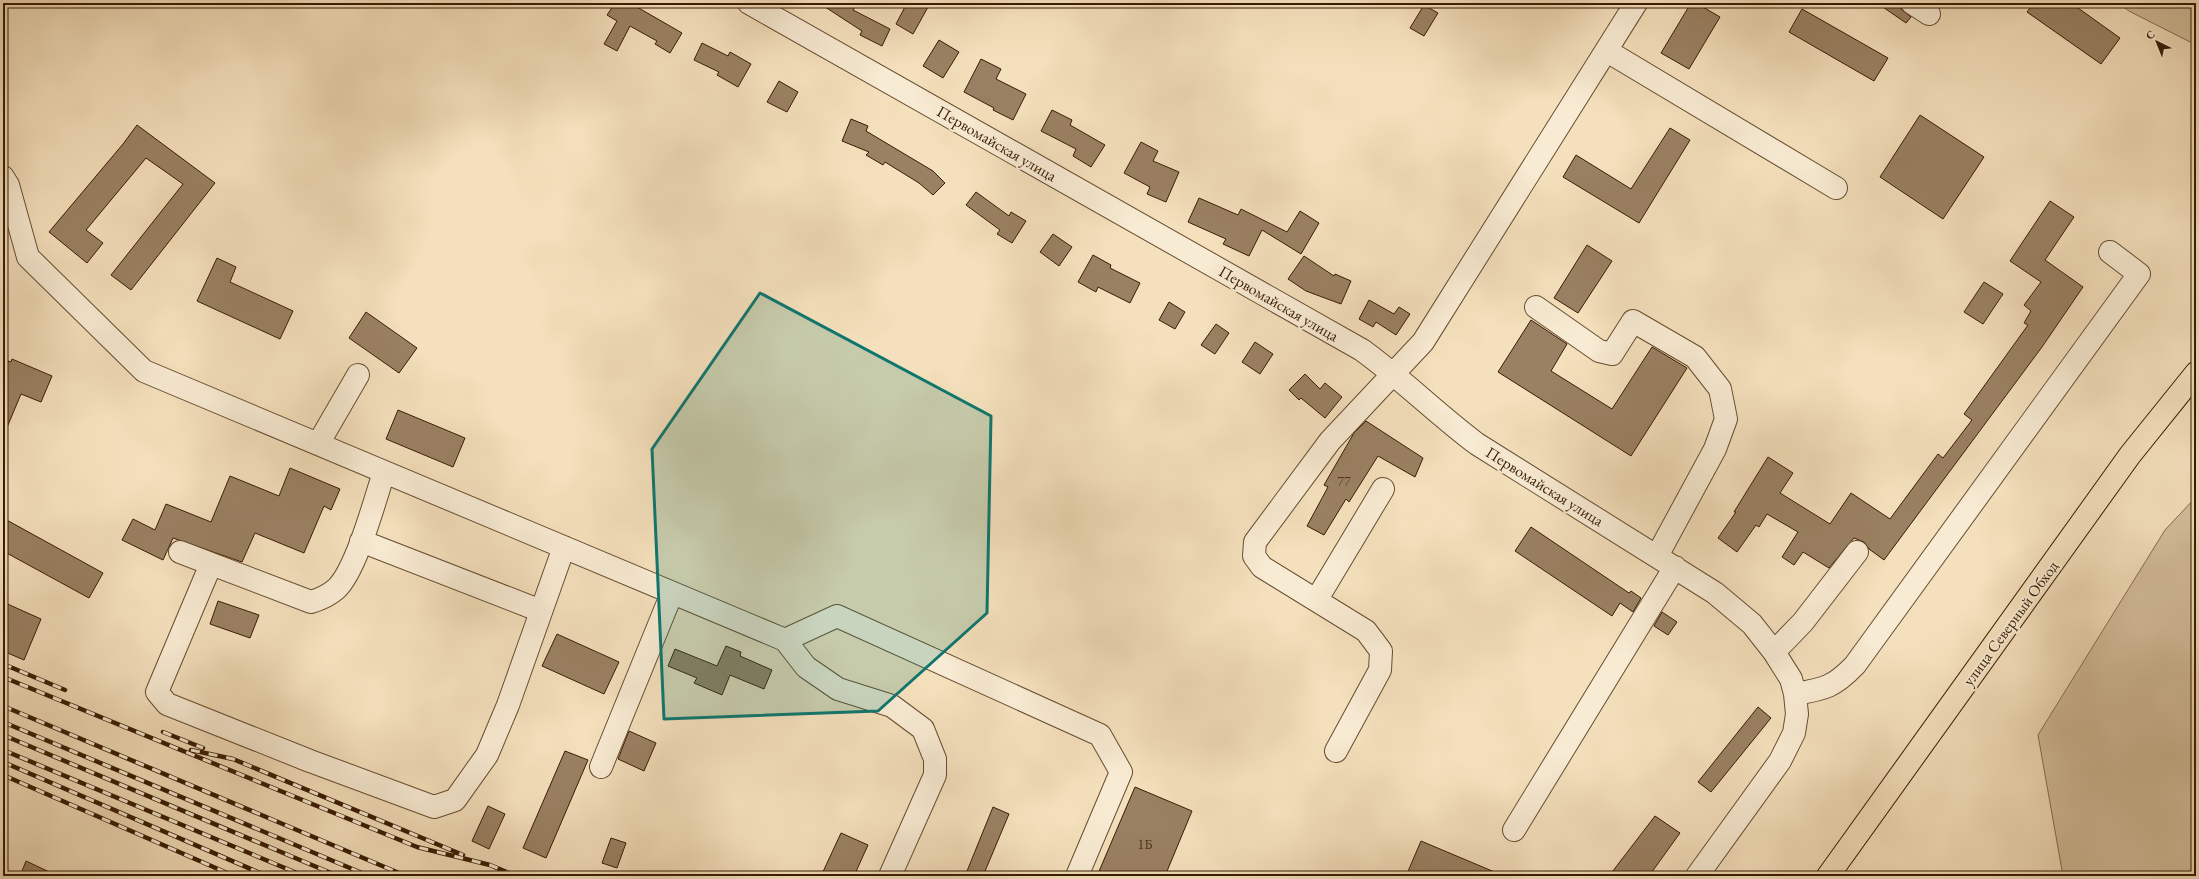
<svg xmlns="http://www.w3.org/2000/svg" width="2199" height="879" viewBox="0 0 2199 879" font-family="'EB Garamond',serif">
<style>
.green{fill:#d4bf9c;stroke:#866d4f}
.building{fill:#9a8163;stroke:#381b02}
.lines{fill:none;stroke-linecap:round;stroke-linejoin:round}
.minor-casing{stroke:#674c30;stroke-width:24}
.highway-casing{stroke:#381b02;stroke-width:24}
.minor{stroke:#f8ebd3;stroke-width:22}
.highway{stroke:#f4e0bc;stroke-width:22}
.rail-casing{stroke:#381b02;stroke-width:4.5}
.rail{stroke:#f8ebd3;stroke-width:3;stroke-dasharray:9;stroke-linecap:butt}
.marked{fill:#0f766e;fill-opacity:0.2;stroke:#0f766e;stroke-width:3;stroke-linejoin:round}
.labels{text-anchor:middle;stroke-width:4;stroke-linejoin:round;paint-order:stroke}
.number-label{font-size:14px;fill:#50341a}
.street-label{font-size:16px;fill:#381b02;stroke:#f8ebd3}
</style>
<rect width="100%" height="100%" fill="#f4e0bc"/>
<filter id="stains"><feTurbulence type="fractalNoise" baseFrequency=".005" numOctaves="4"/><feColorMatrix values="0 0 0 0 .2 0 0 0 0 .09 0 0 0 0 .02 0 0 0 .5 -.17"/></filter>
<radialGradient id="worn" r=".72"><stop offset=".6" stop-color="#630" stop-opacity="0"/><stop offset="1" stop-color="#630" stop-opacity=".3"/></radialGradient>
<!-- green -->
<path class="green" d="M2118 3H2196V45L2129 11Z
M2196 497V876H2063L2038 735 2165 530Z"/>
<!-- building -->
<path class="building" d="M615 3H630L682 33 670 53 655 44 657 41 630 26 617 51 604 44 617 21 607 15Z
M819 3H858L853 10 890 29 882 46 860 35 862 31Z
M907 3H920L928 7 913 34 896 24Z
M1691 3H1696L1720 17 1689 69 1661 53Z
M1877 3H1900L1901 9 1911 17 1906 23Z
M2034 3H2071L2120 38 2101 64 2027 12Z
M1424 5 1438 13 1424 36 1410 28Z
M1802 9 1888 58 1874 81 1789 32Z
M939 40 959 52 943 78 923 66Z
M702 43 728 56 730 52 751 64 738 87 717 75 719 72 694 60Z
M981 59 1001 69 996 79 1026 94 1013 120 993 110 994 108 964 92Z
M779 81 798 92 787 112 767 102Z
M1052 110 1072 120 1070 125 1105 145 1091 167 1073 156 1076 149 1041 131Z
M1920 115 1984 157 1943 219 1880 177Z
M851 119 868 126 866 131 933 171 945 183 933 195 919 183 885 162 883 165 866 155 869 152 842 141Z
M137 125 215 183 131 290 111 275 183 184 146 158 86 230 103 243 87 263 49 232 123 144Z
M1670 128 1690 140 1639 223 1563 177 1576 155 1631 189Z
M1141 142 1158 151 1153 161 1179 172 1166 202 1147 194 1150 187 1124 173Z
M976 192 1009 216 1011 212 1026 221 1012 243 997 234 1000 230 966 205Z
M1199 198 1238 215 1241 209 1287 232 1300 211 1319 223 1301 254 1262 230 1249 256 1223 244 1226 239 1188 222Z
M2050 201 2074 217 2045 260 2083 287 2042 347 1884 560 1869 549 1864 542 1854 538 1829 568 1803 552 1794 565 1782 557 1798 532 1767 514 1759 527 1756 525 1737 552 1718 538 1736 512H1734L1768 457 1793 473 1780 493 1830 524 1851 493 1890 519 1938 454 1943 458 1972 420 1964 414 2028 325 2024 323 2031 311 2024 305 2041 282 2010 261Z
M1053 234 1072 247 1059 266 1040 252Z
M1587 245 1612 261 1578 313 1554 298Z
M1093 255 1111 265 1110 268 1140 283 1130 303 1098 287 1096 292 1078 282Z
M1304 256 1334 276 1335 274 1351 281 1341 304 1306 291 1288 279Z
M217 258 236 267 230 282 293 311 280 339 197 301Z
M1984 282 2003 294 1983 324 1964 312Z
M1369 300 1394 314 1399 307 1410 314 1396 335 1376 322 1373 327 1359 319Z
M1169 302 1185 312 1175 329 1159 320Z
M366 312 417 348 399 373 349 338Z
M1531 320 1567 344 1551 371 1612 409 1652 347 1687 368 1631 456 1498 372Z
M1216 324 1229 333 1215 354 1201 345Z
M1255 342 1273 354 1260 374 1242 362Z
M3 359 11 362 12 359 52 376 41 402 21 394 3 437Z
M1305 374 1320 389 1325 383 1342 397 1325 418 1301 398 1299 400 1289 390Z
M398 410 465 438 453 467 386 439Z
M1366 421 1423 458 1415 477 1378 456 1349 502 1346 499 1324 535 1307 526 1328 487 1324 485 1354 433Z
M290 468 340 489 331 510 324 506 304 553 255 533 242 562 173 538 163 560 122 540 133 519 155 530 166 504 211 522 230 476 279 496Z
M3 518 103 573 89 598 3 551Z
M1531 527 1629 593 1631 591 1641 598 1633 612 1620 603 1612 616 1515 551Z
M218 601 259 615 250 638 210 624Z
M3 602 41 619 24 660 3 651Z
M1662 612 1677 622 1668 635 1654 626Z
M557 634 619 662 604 694 542 666Z
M726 646 741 652 740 656 772 670 764 689 730 675 722 695 694 683 697 678 668 666 675 649 717 666Z
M1758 707 1771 718 1711 792 1698 782Z
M629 731 656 743 644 771 618 759Z
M565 751 588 760 546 858 523 848Z
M1135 787 1192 811 1165 876H1097Z
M488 806 505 814 489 849 472 841Z
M993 807 1009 814 983 876H965Z
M1655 816 1680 833 1649 876H1609Z
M841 833 868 845 854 876H821Z
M611 838 626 843 617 868 602 863Z
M1421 841 1504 876H1406Z
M26 861 58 876H20Z"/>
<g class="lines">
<!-- minor casing -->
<g class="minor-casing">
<path id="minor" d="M749 3 1362 350C1402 379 1437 414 1477 444L1715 593 1752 624 1774 652 1791 679 1795 694 1797 714 1794 733 1780 761 1697 876
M1912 3 1929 14
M1607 51 1836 188
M3 177 8 185 28 257 144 371 785 640 837 616 1100 735 1121 772 1077 876
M1536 307 1599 351 1612 354 1633 321 1695 357 1720 389 1726 419 1715 449 1657 556
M318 444 358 375
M361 541 541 611
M180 552 311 602C321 599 328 596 336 589 356 571 375 500 384 472
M211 564 157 692 167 704 310 761 434 807 455 800 487 755 508 705 564 547
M1317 599 1383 489
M785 640 806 667 838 689 892 706 923 729 935 759V775L890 876
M1774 652 1803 622 1857 552
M1795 694C1825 689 1834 687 1855 665L2139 274 2110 252
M1336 751 1380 670 1381 651 1366 631 1262 567 1254 556 1255 542 1330 441 1423 342 1636 3
M601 767 672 593
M1514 830 1675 567"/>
</g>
<!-- highway casing -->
<g class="highway-casing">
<path id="highway" d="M1828 876 2130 455 2196 373"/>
</g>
<!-- minor -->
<use href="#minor" class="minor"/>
<!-- highway -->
<use href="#highway" class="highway"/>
<!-- rail casing -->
<g class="rail-casing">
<path id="rail" d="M3 664 65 690
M3 677 417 847 490 865 516 876
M3 706 406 876
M3 722 369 876
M163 732 203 748
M3 735 338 876
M3 750 304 876
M191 750 233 759 463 855
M3 762 267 876
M3 775 234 876"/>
</g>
<!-- rail -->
<use href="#rail" class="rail"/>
</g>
<!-- marked area -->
<path class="marked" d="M760 293 991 416 987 613 878 711 664 719 652 449Z"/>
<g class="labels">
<!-- number labels -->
<g class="number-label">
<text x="1344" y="486">77</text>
<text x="1145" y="849">1Б</text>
</g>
<!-- street labels -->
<g class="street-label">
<text transform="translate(997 143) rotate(30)" y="6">Первомайская улица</text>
<text transform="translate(1279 303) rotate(30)" y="6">Первомайская улица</text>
<text transform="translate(1545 486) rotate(32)" y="6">Первомайская улица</text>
<text transform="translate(2010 623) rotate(-54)" y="6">улица Северный Обход</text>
</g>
</g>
<!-- margin -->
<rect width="2199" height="879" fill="none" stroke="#f4e0bc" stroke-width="16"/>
<rect x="4" y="4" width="2191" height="871" fill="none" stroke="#381b02" stroke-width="2"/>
<rect x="8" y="8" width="2183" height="863" fill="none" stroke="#381b02"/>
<!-- north arrow -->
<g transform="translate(2157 42) rotate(317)" stroke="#f8ebd3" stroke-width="3" paint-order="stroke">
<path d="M0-3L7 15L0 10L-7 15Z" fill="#381b02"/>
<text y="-6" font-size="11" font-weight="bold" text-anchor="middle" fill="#381b02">С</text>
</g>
<rect width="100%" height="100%" filter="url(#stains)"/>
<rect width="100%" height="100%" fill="url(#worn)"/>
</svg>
